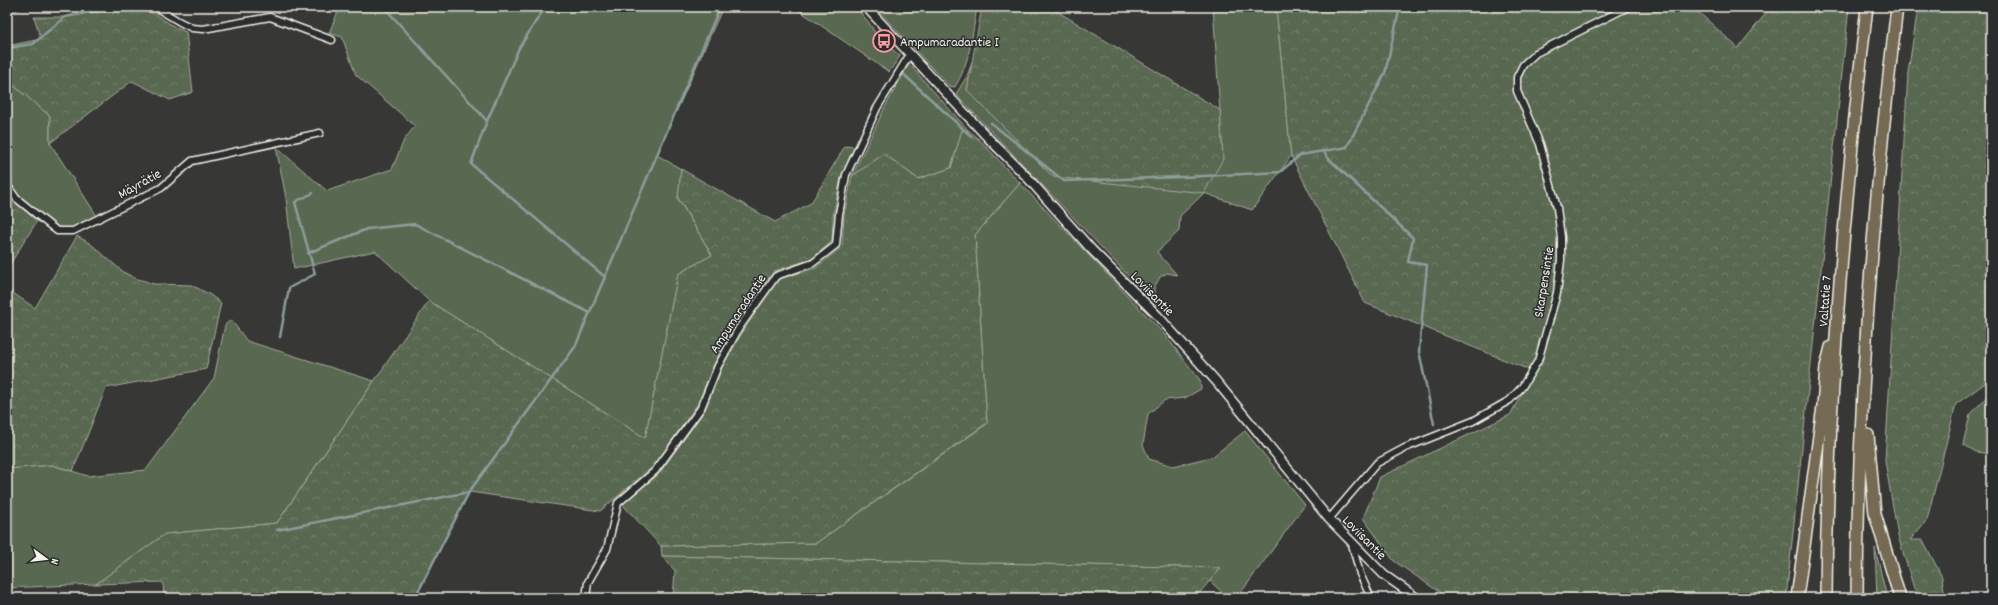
<svg xmlns="http://www.w3.org/2000/svg" width="1998" height="605" viewBox="0 0 1998 605" font-family="Dekko,sans-serif">
<style>
.grass{fill:#596851;stroke:#a6ac9c}
.forest{fill:url(#forest-crowns);stroke:#a6ac9c}
.lines{fill:none;stroke-linecap:round;stroke-linejoin:round}
.stream{stroke:#8d9e9d;stroke-width:2.5}
.minor-casing{stroke:#f4f1e8;stroke-width:9}
.secondary-casing{stroke:#f4f1e8;stroke-width:11}
.motorway-casing{stroke:#f4f1e8;stroke-width:14}
.minor{stroke:#2a2d2e;stroke-width:6}
.secondary{stroke:#2a2d2e;stroke-width:8}
.motorway{stroke:#746b52;stroke-width:11}
.labels{text-anchor:middle;stroke-width:3;stroke-linejoin:round;paint-order:stroke}
.poi-label{font-size:14px;fill:#f4f1e8;stroke:#2a2d2e;text-anchor:start}
.street-label{font-size:14px;fill:#f4f1e8;stroke:#2a2d2e}
</style>
<defs>
<pattern id="forest-crowns" width="20" height="18" patternUnits="userSpaceOnUse"><rect width="20" height="18" fill="#596851"/><path d="M2 6a3 3 0 1 1 6 0M12 15a3 3 0 1 1 6 0" fill="none" stroke="#717e6a"/></pattern>
</defs>
<rect width="100%" height="100%" fill="#373735"/>
<filter id="ink" filterUnits="userSpaceOnUse"><feTurbulence type="fractalNoise" baseFrequency=".025" numOctaves="2"/><feDisplacementMap in="SourceGraphic" scale="8" xChannelSelector="R" yChannelSelector="G"/><feConvolveMatrix kernelMatrix="1 2 1 2 8 2 1 2 1" color-interpolation-filters="sRGB"/></filter>
<g filter="url(#ink)">
<!-- grass -->
<path class="grass" d="M7 7 74 8 77 7C54 14 28 2 7 14Z
M340 7H723L657 155 681 169 678 199 712 255 678 274 645 438 429 301 375 251 294 269 286 198 276 147 327 191 392 169 404 140 415 126 356 75 342 37 329 33Z
M794 7H856L869 23 877 36 900 56 889 72Z
M875 7H977C972 35 970 63 955 87L949 86Z
M1213 7H1276L1291 156 1252 210 1204 193 1180 216 1179 231 1157 252 1177 275 1167 273 1160 277 1154 288V296L1159 304 1157 306 956 94 967 76 972 63 967 90 1006 129 1223 158Z
M909 64 969 131H962L951 168 918 179 884 154 852 176 885 107Z
M7 80 50 116V143L97 216 72 228H58L18 195 7 178Z
M1020 183 1165 335 1200 380 1201 389 1185 398 1165 400 1148 414 1143 445 1149 459 1173 466 1212 457 1245 431 1305 505 1237 598H1228L1210 581 1221 568 662 556 661 546 816 543 987 424 975 235Z
M231 320 247 341 374 381 277 523 165 534 96 584 7 588V469L52 465 88 476 146 470 214 378 225 325Z
M1991 392V454L1976 452 1963 444 1970 415Z"/>
<!-- forest -->
<path class="forest" d="M99 7H144L178 29 186 32 193 92 170 100 132 81 50 143V116L7 80V46L41 39 34 17H65Z
M982 7H1050L1220 110 1223 159 1204 193 1053 177 967 90Z
M1276 7H1693L1738 48 1771 7H1849L1786 598H1448L1394 561 1363 518 1380 477 1510 415 1534 372 1365 303 1291 156Z
M1918 7H1991V379L1956 404 1927 520 1910 540H1923L1942 577 1945 598H1917L1898 536 1885 461 1908 73Z
M962 130 969 131 977 137 1020 183 975 235 987 423 816 543 661 546 622 504 659 474 705 410 723 365 747 325 779 279 816 268 842 247 844 215 852 176 884 154 918 179 951 168Z
M845 146 855 147 841 177 833 217 832 241 812 259 774 271 735 326 714 364 697 405 654 466 600 511 470 492 414 598H164L163 582 96 584 165 534 277 523 429 301 645 438 678 274 712 255 678 198 681 169 775 222 811 203Z
M7 191 15 202 37 221 7 269Z
M77 236 91 244 123 272 135 278 154 284 191 285 209 294 221 303 206 369 106 388 73 471 52 465 7 469V289L35 308Z
M1875 548 1887 598H1877Z
M662 556 1221 568 1195 598H673L675 571Z"/>
<g class="lines">
<!-- stream -->
<path class="stream" d="M384 7 487 121
M545 7 519 48 487 121 471 164 605 277
M7 48 33 44 65 17 117 7
M900 71 972 137
M991 123 1064 181 1183 177 1280 172 1300 155 1347 147 1385 73 1400 7
M1324 151 1327 157 1413 238 1408 262 1427 265 1419 351 1434 424
M308 253 367 229 415 224 590 313
M280 337 289 288 315 274 295 202 313 193
M277 530 469 492
M415 598 469 492 575 347 720 7"/>
<!-- minor casing -->
<g class="minor-casing">
<path id="minor" d="M155 7 180 22 192 28 203 29 270 17 332 40
M7 185 16 198 57 231H73L161 188 192 161 320 133
M1329 519 1377 463 1405 448 1473 421 1510 400 1522 387 1538 361 1557 293 1561 260V237L1557 208 1540 144 1517 91V77L1523 65 1536 53 1628 7
M1352 544 1360 574 1371 598
M586 598 588 582 607 549 618 503 655 471 701 408 718 366 739 328 776 276 813 263 836 245 839 214 846 175 877 108 910 54"/>
</g>
<!-- secondary casing -->
<g class="secondary-casing">
<path id="secondary" d="M866 7 989 139 1026 176 1091 249 1157 315 1216 381 1329 519 1384 575 1417 598"/>
</g>
<!-- motorway casing -->
<g class="motorway-casing">
<path id="motorway" d="M1868 435 1875 514 1900 598
M1797 598 1823 406 1826 367 1831 347
M1826 598C1827 401 1844 203 1867 7
M1857 598C1858 401 1873 203 1897 7"/>
</g>
<!-- minor -->
<use href="#minor" class="minor"/>
<!-- secondary -->
<use href="#secondary" class="secondary"/>
<!-- motorway -->
<use href="#motorway" class="motorway"/>
</g>
</g>
<!-- icons -->
<defs>
<g id="bus-ring" transform="scale(1.15)"><circle r="9.5" fill="#2a2d2e" stroke="#ff9aa2" stroke-width="1.5"/><path d="M-5-6H5V4H4V6H2V4H-2V6H-4V4H-5ZM-3.5-4V0h7V-4ZM-3.5 1.2v1.5H-2V1.2ZM2 1.2v1.5H3.5V1.2Z" fill="#ff9aa2"/></g>
</defs>
<g fill-rule="evenodd">
<use href="#bus-ring" x="884" y="41"/>
</g>
<g class="labels">
<!-- poi labels -->
<g class="poi-label">
<text x="900" y="46">Ampumaradantie I</text>
</g>
<!-- street labels -->
<g class="street-label">
<text transform="translate(139 183) rotate(-29)" y="5">Mäyrätie</text>
<text transform="translate(1543 282) rotate(-81)" y="5">Skarpensintie</text>
<text transform="translate(1153 293) rotate(46)" y="5">Loviisantie</text>
<text transform="translate(1824 301) rotate(-86)" y="5">Valtatie 7</text>
<text transform="translate(737 313) rotate(-57)" y="5">Ampumaradantie</text>
<text transform="translate(1365 537) rotate(45)" y="5">Loviisantie</text>
</g>
</g>
<!-- margin -->
<rect width="1998" height="605" fill="none" stroke="#2a2d2e" stroke-width="24"/>
<rect x="12" y="12" width="1974" height="581" fill="none" stroke="#f4f1e8" stroke-width="1.5" filter="url(#ink)"/>
<!-- north arrow -->
<g transform="translate(46 559) rotate(105)" stroke="#2a2d2e" stroke-width="3" paint-order="stroke">
<path d="M0-3L7 15L0 10L-7 15Z" fill="#f4f1e8"/>
<text y="-6" font-size="11" font-weight="bold" text-anchor="middle" fill="#f4f1e8">N</text>
</g>
</svg>
